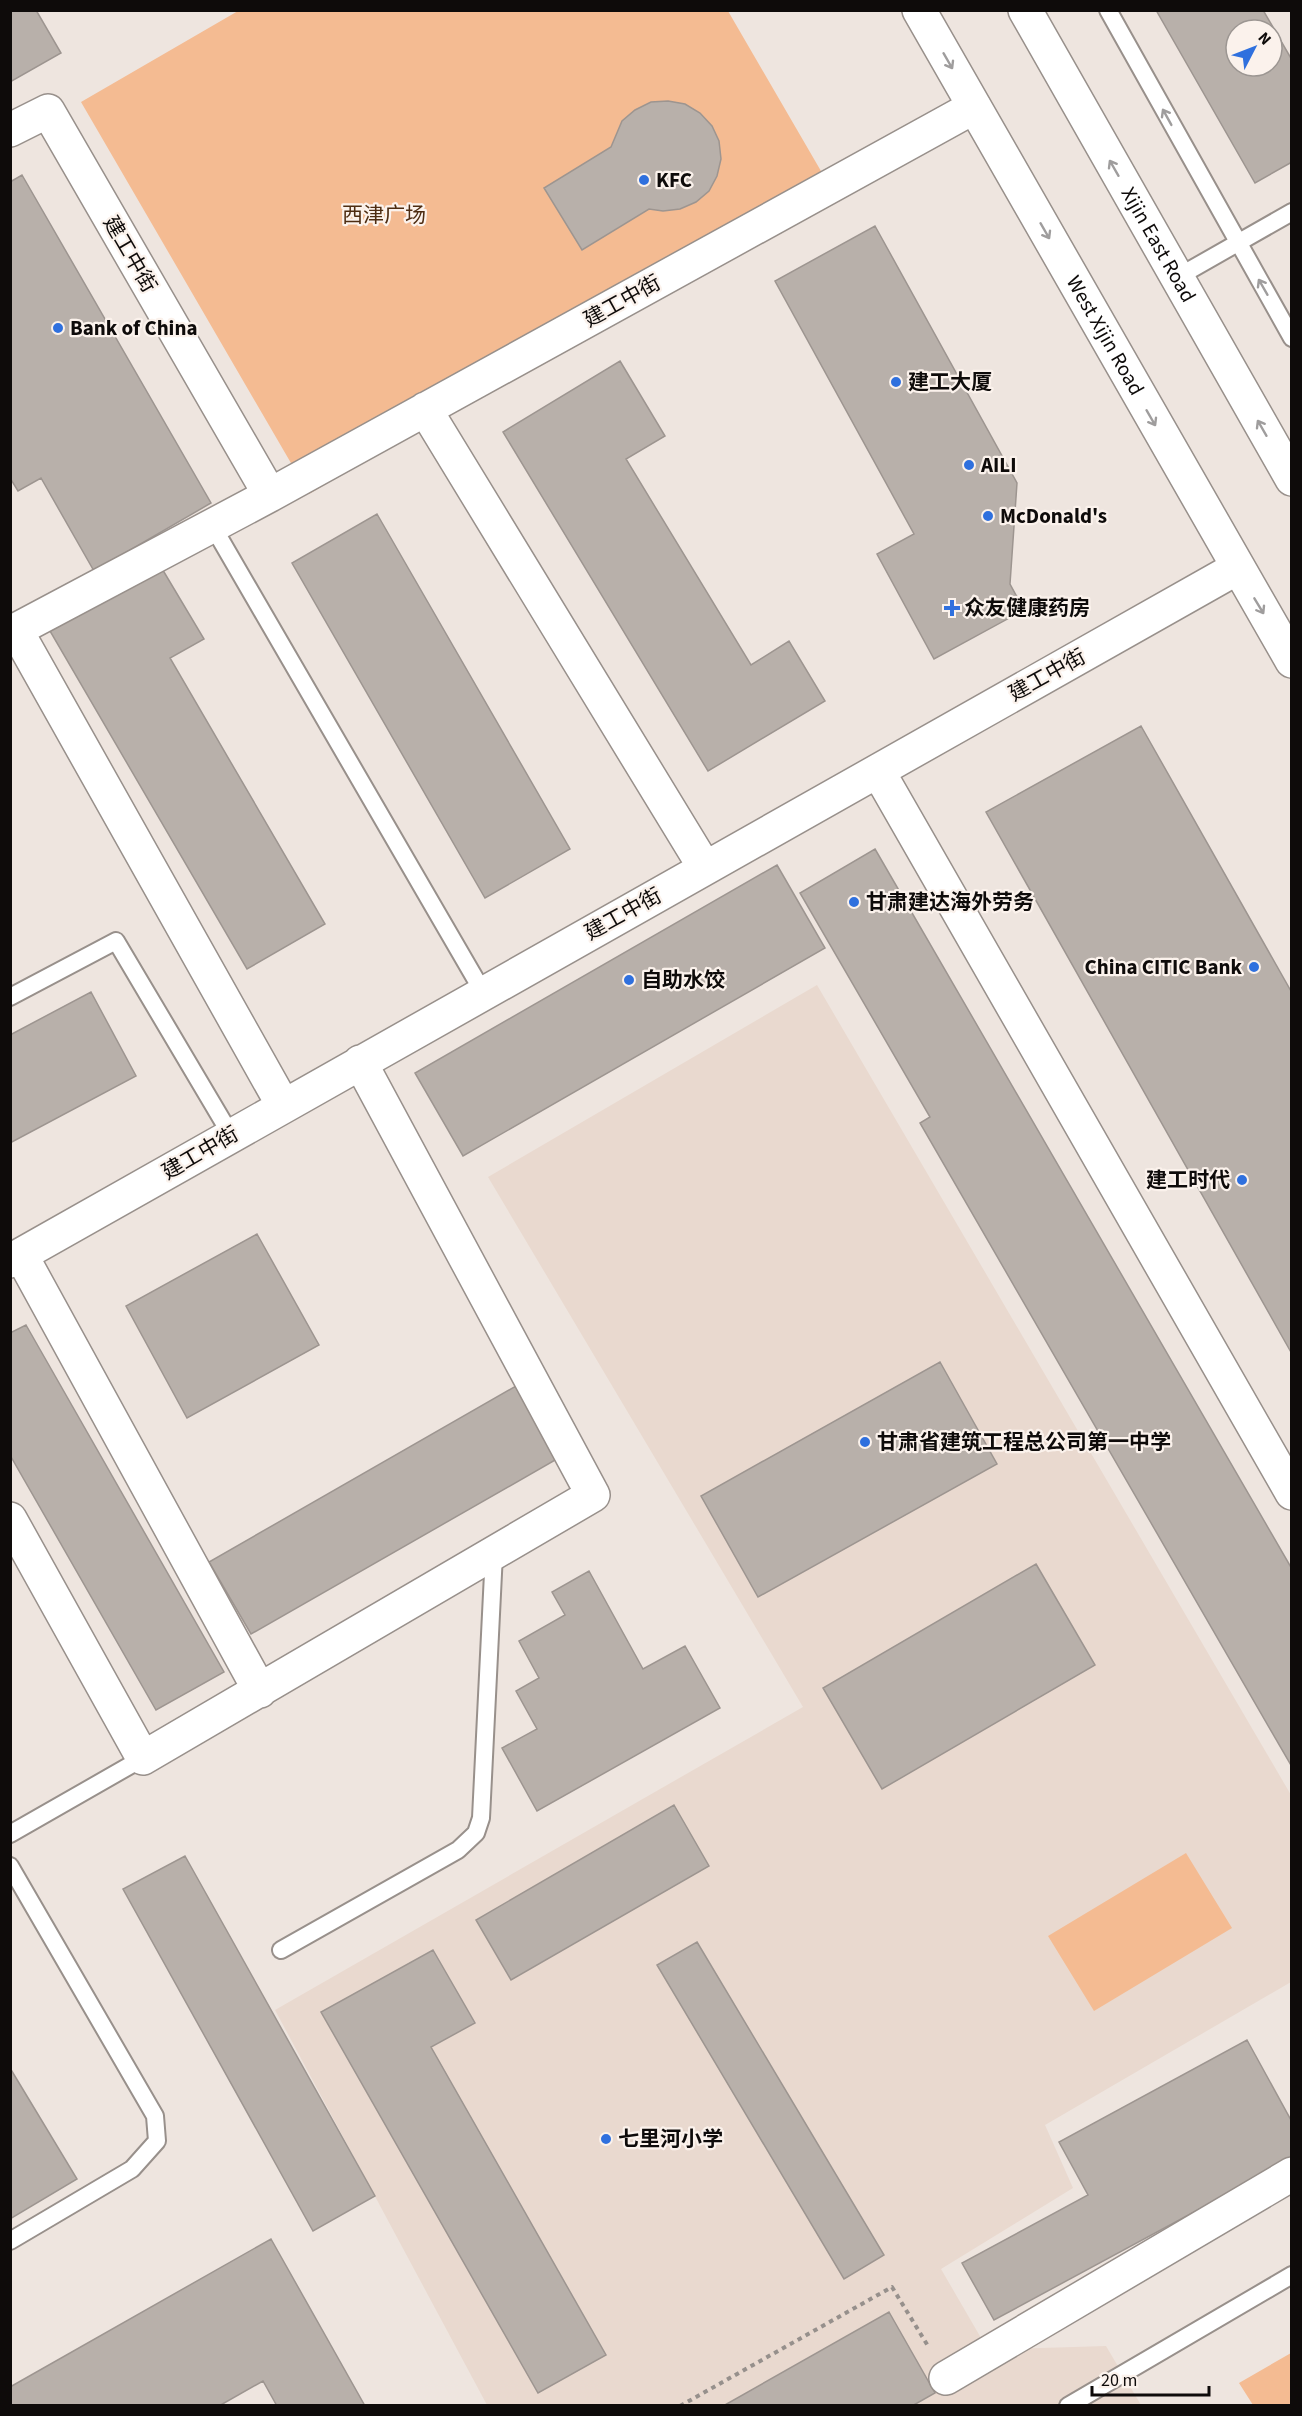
<svg xmlns="http://www.w3.org/2000/svg" width="1302" height="2416" viewBox="0 0 1302 2416" font-family="'Source Sans 3','Noto Sans SC',sans-serif">
<style>
.built{fill:#e9d9cf}
.green{fill:#f4bb92}
.building{fill:#b8b0aa;stroke:#9d9590;stroke-width:1.5;fill-rule:evenodd}
.lines{fill:none;stroke-linecap:round;stroke-linejoin:round}
.service-casing{stroke:#98908b;stroke-width:20}
.minor-casing{stroke:#98908b;stroke-width:36}
.primary-casing{stroke:#98908b;stroke-width:36}
.path{stroke:#96908c;stroke-width:4;stroke-dasharray:4.5 4.5;stroke-linecap:butt}
.service{stroke:#fff;stroke-width:16}
.minor{stroke:#fff;stroke-width:33}
.primary{stroke:#fff;stroke-width:33}
.oneway{stroke:#9f9d9d}
.poi-dot{fill:#2f70de;stroke:#fbf2ec;stroke-width:2}
.labels{text-anchor:middle;stroke-width:4.5;stroke-linejoin:round;paint-order:stroke}
.poi-label{font-size:21px;font-weight:bold;fill:#0e0b0a;stroke:#fbf2ec;text-anchor:start}
.park-label{font-size:21px;fill:#4d2c11;stroke:#fbf2ec}
.street-label{font-size:21px;fill:#0e0b0a;stroke:#fbf2ec}
</style>
<rect width="100%" height="100%" fill="#eee5df"/>
<!-- built -->
<path class="built" d="M817 985 1291 1795V1982L1045 2125 1073 2188 941 2269 988 2350 888 2406 487 2405 275 2010 803 1707 488 1177Z
M1106 2346 1141 2405 910 2406 1006 2349Z"/>
<!-- green -->
<path class="green" d="M238 11H728L832 190 309 494 81 102Z
M1186 1853 1232 1928 1094 2011 1048 1936Z
M1291 2353V2405H1253L1239 2383Z"/>
<!-- building -->
<path class="building" d="M10 10H36L61 53 10 82Z
M1156 10H1263L1292 60V162L1255 183ZM1236 30H1272V66H1236Z
M668 101 685 104 700 113 712 126 719 141 721 159 717 176 709 191 696 202 680 209 663 211 649 209 582 250 544 188 611 147 622 121 635 110 651 102Z
M22 175 211 503 94 571 41 478 18 491 10 478V182Z
M875 226 1017 483 1010 584 1024 610 934 659 877 554 914 534 775 281Z
M620 361 665 436 626 459 751 665 789 641 825 701 708 771 503 432Z
M377 514 570 849 485 898 292 563Z
M161 567 204 639 170 658 325 924 247 969 50 631Z
M1141 726 1292 993V1354L986 812Z
M875 849 1292 1569V1767L920 1123 930 1117 800 893Z
M777 865 825 948 463 1156 415 1073Z
M91 992 136 1076 10 1143V1035Z
M257 1234 319 1345 187 1418 126 1306Z
M26 1325 224 1672 156 1710 10 1455V1333Z
M940 1362 997 1464 758 1597 701 1496Z
M516 1386 557 1459 251 1634 209 1562Z
M1036 1564 1095 1665 882 1789 823 1688Z
M589 1571 643 1669 685 1646 720 1708 537 1811 502 1748 537 1729 516 1691 539 1678 519 1641 565 1615 552 1592Z
M674 1805 709 1866 511 1980 476 1920Z
M185 1856 375 2196 313 2231 123 1889Z
M697 1942 884 2255 844 2279 657 1965Z
M433 1950 475 2023 431 2047 606 2355 538 2393 321 2012Z
M1247 2040 1292 2122V2159L994 2320 962 2263 1088 2195 1059 2142Z
M10 2068 77 2179 10 2219Z
M271 2239 365 2406H277L263 2381 219 2406H10V2387Z
M889 2312 935 2393 912 2406H723Z"/>
<g class="lines">
<!-- service casing -->
<g class="service-casing">
<path id="service" d="M1108 10 1292 338
M1176 278 1292 212
M212 525 483 992
M10 997 116 941 231 1135
M10 1834 143 1758
M10 1866 155 2116 157 2141 132 2169 10 2241
M281 1950 458 1850 476 1833 481 1818 494 1553
M1068 2406 1292 2275"/>
</g>
<!-- minor casing -->
<g class="minor-casing">
<path id="minor" d="M10 130 48 111 270 495 16 630 283 1105
M425 409 705 868
M270 495 974 107
M878 771 1292 1493
M21 1255 260 1691
M10 1261 1237 568
M10 1519 143 1758 593 1495 360 1062
M946 2378 1292 2174"/>
</g>
<!-- primary casing -->
<g class="primary-casing">
<g id="primary">
<path id="s1" d="M919 10 1292 661"/>
<path id="s2" d="M1025 10 1292 479"/>
</g>
</g>
<!-- path -->
<path class="path" d="M680 2406 892 2287 928 2346"/>
<!-- service -->
<use href="#service" class="service"/>
<!-- minor -->
<use href="#minor" class="minor"/>
<!-- primary -->
<use href="#primary" class="primary"/>
</g>
<!-- one-way arrows -->
<defs><path id="oneway-shaft" d="M-6 0H5M1.5-3L5.5 0L1.5 3" fill="none" stroke-width="1.6" stroke-linecap="round" stroke-linejoin="round" transform="scale(1.5)"/></defs>
<g class="oneway">
<use href="#oneway-shaft" transform="translate(948 61) rotate(60)"/>
<use href="#oneway-shaft" transform="translate(1167 117) rotate(-119)"/>
<use href="#oneway-shaft" transform="translate(1114 168) rotate(-120)"/>
<use href="#oneway-shaft" transform="translate(1045 231) rotate(60)"/>
<use href="#oneway-shaft" transform="translate(1263 287) rotate(-120)"/>
<use href="#oneway-shaft" transform="translate(1151 418) rotate(60)"/>
<use href="#oneway-shaft" transform="translate(1262 428) rotate(-120)"/>
<use href="#oneway-shaft" transform="translate(1259 606) rotate(59)"/>
</g>
<!-- markers -->
<g class="poi-dot">
<circle cx="644" cy="180" r="6"/>
<circle cx="58" cy="328" r="6"/>
<circle cx="896" cy="382" r="6"/>
<circle cx="969" cy="465" r="6"/>
<circle cx="988" cy="516" r="6"/>
<path d="M949 599h6v6h6v6h-6v6h-6v-6h-6v-6h6z"/>
<circle cx="854" cy="902" r="6"/>
<circle cx="1254" cy="967" r="6"/>
<circle cx="629" cy="980" r="6"/>
<circle cx="1242" cy="1180" r="6"/>
<circle cx="865" cy="1442" r="6"/>
<circle cx="606" cy="2139" r="6"/>
</g>
<g class="labels">
<!-- poi labels -->
<g class="poi-label">
<text x="656" y="187">KFC</text>
<text x="70" y="335">Bank of China</text>
<text x="908" y="389">建工大厦</text>
<text x="981" y="472">AILI</text>
<text x="1000" y="523">McDonald's</text>
<text x="964" y="615">众友健康药房</text>
<text x="866" y="909">甘肃建达海外劳务</text>
<text x="1242" y="974" text-anchor="end">China CITIC Bank</text>
<text x="641" y="987">自助水饺</text>
<text x="1230" y="1187" text-anchor="end">建工时代</text>
<text x="877" y="1449">甘肃省建筑工程总公司第一中学</text>
<text x="618" y="2146">七里河小学</text>
</g>
<!-- park labels -->
<g class="park-label">
<text x="384" y="222">西津广场</text>
</g>
<!-- street labels -->
<g class="street-label">
<text dy="7" stroke="none"><textPath href="#s2" startOffset="270">Xijin East Road</textPath></text>
<text transform="translate(130 254) rotate(60)" y="7">建工中街</text>
<text transform="translate(622 301) rotate(-29)" y="7">建工中街</text>
<text dy="7" stroke="none"><textPath href="#s1" startOffset="375">West Xijin Road</textPath></text>
<text transform="translate(1047 675) rotate(-29)" y="7">建工中街</text>
<text transform="translate(623 914) rotate(-29)" y="7">建工中街</text>
<text transform="translate(200 1153) rotate(-30)" y="7">建工中街</text>
</g>
</g>
<!-- border -->
<rect width="1302" height="2416" fill="none" stroke="#0e0b0a" stroke-width="24"/>
<!-- north arrow -->
<g transform="translate(1254 48) rotate(48)"><circle r="28" fill="#fbf2ec" stroke="#9c9692" stroke-width="1.5"/>
<path d="M0-4.5L10 22L0 15L-10 22Z" fill="#2f70de"/>
<text y="-9" font-size="16" font-weight="bold" text-anchor="middle" fill="#0e0b0a">N</text>
</g>
<!-- scale -->
<path d="M1092 2386v9h117v-9" fill="none" stroke="#0e0b0a" stroke-width="3"/>
<text x="1101" y="2386" font-size="18" fill="#0e0b0a" stroke="#fbf2ec" stroke-width="4.5" paint-order="stroke">20 m</text>
</svg>
